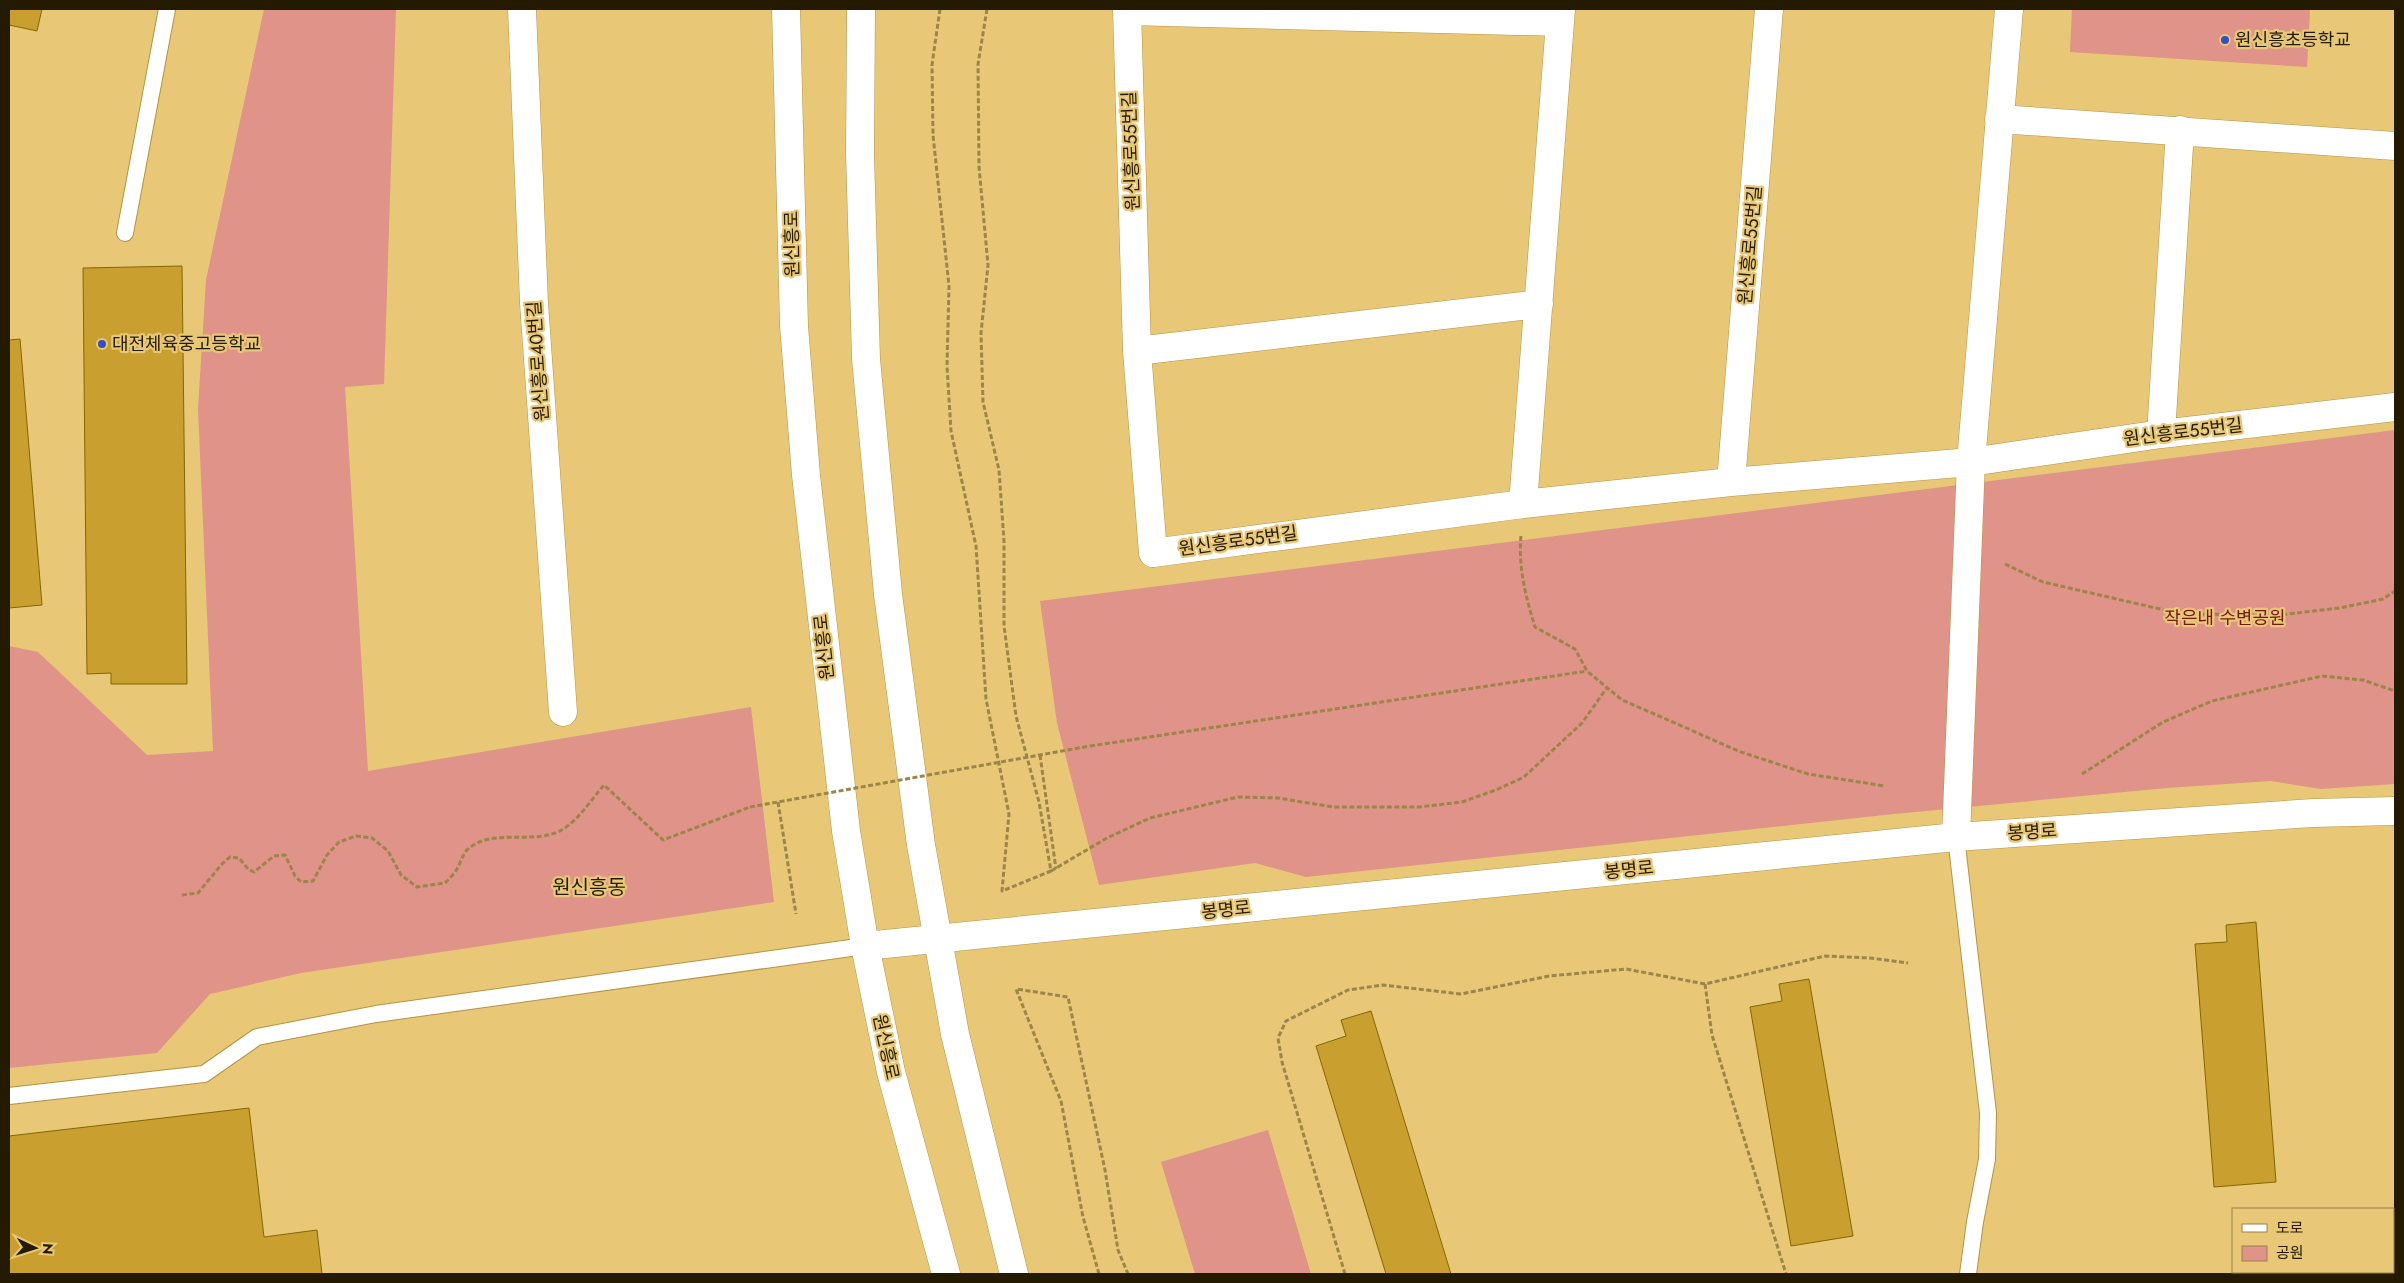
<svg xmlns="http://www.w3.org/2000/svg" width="2404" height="1283" viewBox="0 0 2404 1283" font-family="Jost,'Noto Sans KR',sans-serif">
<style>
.green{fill:#df9389}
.building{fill:#c9a030;stroke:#846603}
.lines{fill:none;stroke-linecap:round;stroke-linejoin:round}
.service-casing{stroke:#b49443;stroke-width:18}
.minor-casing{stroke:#b49443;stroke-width:29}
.tertiary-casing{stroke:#b49443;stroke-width:29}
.path{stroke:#9d854a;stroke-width:3;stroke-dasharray:5 2.5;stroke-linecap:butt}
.service{stroke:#fff;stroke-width:16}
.minor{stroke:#fff;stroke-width:28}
.tertiary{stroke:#fff;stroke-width:28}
.path-bridge{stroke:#9d854a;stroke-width:3;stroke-dasharray:5 2.5;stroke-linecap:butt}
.poi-dot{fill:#3250c1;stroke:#e8c777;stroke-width:2}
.labels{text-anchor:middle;stroke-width:4.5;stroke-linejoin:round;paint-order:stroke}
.poi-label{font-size:18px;fill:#241a02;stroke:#e8c777;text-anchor:start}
.street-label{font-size:18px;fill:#241a02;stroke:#e8c777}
.park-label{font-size:18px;fill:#761714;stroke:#e8c777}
.quarter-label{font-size:20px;fill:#241a02;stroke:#e8c777}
</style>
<rect width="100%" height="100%" fill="#e8c777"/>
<!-- green -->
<path class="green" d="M264 9H396L384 384 345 387 368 771 751 707 774 902 301 973 210 994 157 1053 9 1068V646L38 652 147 755 213 751 198 409 206 280Z
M2072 9H2310L2307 67 2070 52Z
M2395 430V784L2321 789 2271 781 2167 788 1894 814 1306 877 1255 863 1099 885 1057 723 1040 601Z
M1268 1130 1311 1274H1195L1161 1162Z"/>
<!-- building -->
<path class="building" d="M9 9H42L37 31 9 25Z
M182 266 187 684H111V673L87 674 83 268Z
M20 339 42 605 9 608V340Z
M2256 922 2276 1182 2214 1187 2195 944 2227 942 2226 925Z
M1809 979 1853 1236 1791 1246 1750 1007 1782 1001 1779 984Z
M1371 1011 1451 1274H1386L1316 1046 1346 1036 1341 1020Z
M249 1108 264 1237 317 1230 322 1274H9V1136Z"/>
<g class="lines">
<!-- service casing -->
<g class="service-casing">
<path id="service" d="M125 233 167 9
M1956 837 1988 1113 1987 1159 1975 1222 1968 1274
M9 1096 204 1074 257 1037 376 1014 865 946"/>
</g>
<!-- minor casing -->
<g class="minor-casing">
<path id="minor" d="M522 9 534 303 563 712
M1127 9 1137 351 1153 553 1523 504 1731 482 1971 462 2161 434 2395 407
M1127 11 1560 22
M1999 119 2395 146
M1137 351 1539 304
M2161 434 2180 130
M1731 482 1769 9
M1523 504 1561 9
M1956 837 1971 462 2009 9
M865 946 1956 837 2313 813 2395 811"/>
</g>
<!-- tertiary casing -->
<g class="tertiary-casing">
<path id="tertiary" d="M786 9 794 326 806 475 846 831 865 946 891 1072 946 1274
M861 9 860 154 866 359 888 594 921 845 955 1034 1014 1274"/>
</g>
<!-- path -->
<path class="path" d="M940 9 932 65 933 135 949 286 947 366 951 431 976 546 986 699 1009 814 1002 891 1051 871 1039 802 1016 716 1004 626V541L999 470 983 402 981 333 988 265 979 167 978 64 987 9
M1521 536C1518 567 1526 598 1535 627L1575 649 1587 671 1622 700 1741 752 1808 774 1885 786
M2005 564 2043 582 2182 614 2280 615 2339 608 2383 599 2395 591
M1090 746 1587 671
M1040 755 1056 869
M2082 774 2163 722 2212 701 2322 676 2363 680 2395 691
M778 802 796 914
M1051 871 1107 838 1150 818 1238 797 1278 798 1333 807H1419L1462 802 1496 790 1524 777 1582 723 1606 689
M182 895 198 893 222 864 230 857 239 858 248 869 254 872 274 856 285 855 295 876 301 882 313 881 327 855 339 842 356 836 372 838 388 851 401 875 417 887 445 883C449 879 454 874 457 869 461 862 463 853 468 849 491 829 528 843 555 833 575 826 590 801 604 785L663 840 750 807
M1705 984 1712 1035 1786 1274
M1099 1274 1083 1217 1061 1101 1016 989 1068 997 1105 1170 1118 1250 1128 1274
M1345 1274 1282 1062 1278 1038 1286 1021 1348 990 1383 985 1461 994 1549 976 1626 969 1705 984 1825 956 1870 958 1908 963"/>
<!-- service -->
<use href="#service" class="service"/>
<!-- minor -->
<use href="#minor" class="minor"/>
<!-- tertiary -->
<use href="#tertiary" class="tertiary"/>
<!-- path-bridge -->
<path class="path-bridge" d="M750 807 1090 746"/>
</g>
<!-- markers -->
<g class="poi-dot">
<circle cx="2225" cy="40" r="5"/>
<circle cx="102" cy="344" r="5"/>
</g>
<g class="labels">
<!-- poi labels -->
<g class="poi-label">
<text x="2235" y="46">원신흥초등학교</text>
<text x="112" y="350">대전체육중고등학교</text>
</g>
<!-- street labels -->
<g class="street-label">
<text transform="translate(1131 151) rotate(-92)" y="6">원신흥로55번길</text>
<text transform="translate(792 244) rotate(-91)" y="6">원신흥로</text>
<text transform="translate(1750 245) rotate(-85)" y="6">원신흥로55번길</text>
<text transform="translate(538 361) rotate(-94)" y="6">원신흥로40번길</text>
<text transform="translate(2183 432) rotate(-7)" y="6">원신흥로55번길</text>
<text transform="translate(1238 541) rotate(-8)" y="6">원신흥로55번길</text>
<text transform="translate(824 647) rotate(-96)" y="6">원신흥로</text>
<text transform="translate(2032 832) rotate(-4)" y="6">봉명로</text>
<text transform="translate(1629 870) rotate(-6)" y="6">봉명로</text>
<text transform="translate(1226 910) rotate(-6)" y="6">봉명로</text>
<text transform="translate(886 1047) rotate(78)" y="6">원신흥로</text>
</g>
<!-- park labels -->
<g class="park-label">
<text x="2225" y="624">작은내 수변공원</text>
</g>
<!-- quarter labels -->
<g class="quarter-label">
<text x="589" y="894">원신흥동</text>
</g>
</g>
<!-- border -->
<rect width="2404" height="1283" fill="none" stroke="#241a02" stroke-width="20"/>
<!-- legend -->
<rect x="2232" y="1208" width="162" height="65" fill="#e8c777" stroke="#9a8248"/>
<rect x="2242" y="1224" width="25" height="8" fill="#ffffff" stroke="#9a8248"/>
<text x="2276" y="1233" font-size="15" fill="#241a02">도로</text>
<rect x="2242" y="1246" width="25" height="15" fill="#df9389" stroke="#9a8248"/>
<text x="2276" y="1258" font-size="15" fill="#241a02">공원</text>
<!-- north arrow -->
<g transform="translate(35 1248) rotate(94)" stroke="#e8c777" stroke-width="4" paint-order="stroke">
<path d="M0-4L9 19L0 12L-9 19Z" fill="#241a02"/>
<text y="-8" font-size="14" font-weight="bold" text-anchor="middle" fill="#241a02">N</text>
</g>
</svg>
